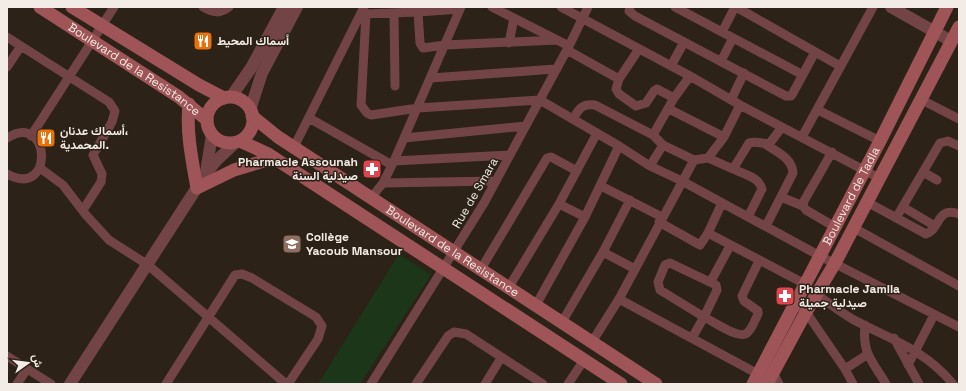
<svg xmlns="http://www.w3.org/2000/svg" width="966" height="391" viewBox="0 0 966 391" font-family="'Space Grotesk',Vazirmatn,sans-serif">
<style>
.green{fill:#1b3619}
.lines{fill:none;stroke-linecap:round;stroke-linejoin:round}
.minor{stroke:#734446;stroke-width:9}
.tertiary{stroke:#734446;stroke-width:12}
.secondary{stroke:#9f5458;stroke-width:13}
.labels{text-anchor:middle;stroke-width:3;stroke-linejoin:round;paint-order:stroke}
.poi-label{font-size:12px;font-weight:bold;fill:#f3ece6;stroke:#2c2218;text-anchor:start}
.street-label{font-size:12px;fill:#f3ece6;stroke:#2c2218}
</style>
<rect width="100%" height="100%" fill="#2c2218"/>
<!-- green -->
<path class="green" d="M399 254 431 275 360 384H318Z"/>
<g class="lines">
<!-- minor -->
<path class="minor" d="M203 7C213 13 220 14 229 7
M492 7 569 46
M561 7 690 76 740 105 879 178
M630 7 629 11 635 16 786 96H791L793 93 815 52
M675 7 803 75
M736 7 840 66
M418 12 460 9
M394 13 395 86
M362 14 418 12 420 43 423 48 445 45 557 40
M366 14 361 105 367 113 371 115 418 108 540 100 619 146 650 166 682 181 820 256 959 327
M722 32 735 7
M7 37 21 46 7 67
M509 43 514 18
M21 46 109 102 115 111 112 122 93 155 102 174 101 182 83 210
M567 50 619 79 639 49
M721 61 733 38
M671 66 684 42
M431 78 555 69
M619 79 616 89 619 94 636 106 646 103 654 91 657 89 674 98
M731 100 744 73
M922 100 959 119
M669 109 724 137
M818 110 880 141
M309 118 392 165
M573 119C579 109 582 103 595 105L653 135 663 145 694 160 708 158 733 169 749 143C757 140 762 145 770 143L782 127
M653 135 674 98 690 76
M31 136 114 7
M802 137 873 7
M7 138C51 110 55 200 7 174
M404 138 526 126
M765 144C777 152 792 158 793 173L766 226
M294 147 364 7
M832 152 804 201 803 206 806 210 835 227
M708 158 724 137 740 105
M394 161 510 155
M650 166 663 145
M40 168 63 185 86 215 109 240 148 265 286 384
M733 169C744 174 759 177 762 189L748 217
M923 172 937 180
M383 183 496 181
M601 186 662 217
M781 197 803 206
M371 198 383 183 394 161 461 7
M867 202 926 234C941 229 936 206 959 214
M559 204 585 217
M903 207 935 226
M896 218 940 143 948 141 959 146
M659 222 700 245 708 233 722 203
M854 228 959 286
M708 233 805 284
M603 252 635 269
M670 263 716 285 717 290 704 317 660 290 658 282 665 265Z
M481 269 547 158 551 157 577 171
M711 281 730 246
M509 287 559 204 597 133
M816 294C829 303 841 313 854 320 892 340 925 350 953 384
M619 299 758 374
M536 305 585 217 619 146
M802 309 806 312 845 369 853 384
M562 322 603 252 630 200
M865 325C862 354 872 360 886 384
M692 338 704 317C713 321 739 340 747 333 752 329 755 320 758 314V311L744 301 742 296 759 261
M894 338 919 384
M592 342 619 299 694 160
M7 356 51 384
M908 365 934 315
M845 369 868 354
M773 373 779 384
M17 384 27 369
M166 384 235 275 242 274 252 278 316 317 322 326 318 339 288 384
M371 384 484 203 569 46 588 7
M416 384 448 336 454 332 466 334 543 384
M485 384 501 358
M568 384 584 360"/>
<!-- tertiary -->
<path class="tertiary" d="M891 7 951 41
M231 97 251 68 284 7
M250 110 262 73 297 7
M206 172 212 135
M70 384 205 175 215 162 235 143"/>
<!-- secondary -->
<g class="secondary">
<path id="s1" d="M40 7 179 97 207 120"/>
<path d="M72 7 199 85 224 98"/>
<circle cx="230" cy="120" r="23"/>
<path d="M189 104C186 132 192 160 197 188L234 170 274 158"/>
<path id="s2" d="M252 116 278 137 656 384"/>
<path d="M240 141 268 154 621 384"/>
<path id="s3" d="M753 384 880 141 947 7"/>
<path d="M767 384 806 312 835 263 959 27"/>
</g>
</g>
<!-- icons -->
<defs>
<g id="restaurant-square" transform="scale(1)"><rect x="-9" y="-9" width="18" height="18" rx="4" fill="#e8710a" stroke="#2c2218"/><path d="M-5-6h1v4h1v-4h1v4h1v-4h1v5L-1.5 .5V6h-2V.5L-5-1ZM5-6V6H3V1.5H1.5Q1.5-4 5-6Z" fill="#fff"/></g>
<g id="pharmacy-square" transform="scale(1)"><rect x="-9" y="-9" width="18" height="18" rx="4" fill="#e0444e" stroke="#2c2218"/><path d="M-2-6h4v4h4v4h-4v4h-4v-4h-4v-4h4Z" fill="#fff"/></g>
<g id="school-square" transform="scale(1)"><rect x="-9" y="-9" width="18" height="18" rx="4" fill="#8d6e63" stroke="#2c2218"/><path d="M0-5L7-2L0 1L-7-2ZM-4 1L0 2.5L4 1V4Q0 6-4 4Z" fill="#fff"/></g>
</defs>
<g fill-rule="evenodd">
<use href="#restaurant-square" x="203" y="41"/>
<use href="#restaurant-square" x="46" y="138"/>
<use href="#pharmacy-square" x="372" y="169"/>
<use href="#school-square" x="292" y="244"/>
<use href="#pharmacy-square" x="785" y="296"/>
</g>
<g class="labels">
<!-- poi labels -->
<g class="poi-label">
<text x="217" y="45">أسماك المحيط</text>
<text x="60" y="135">أسماك عدنان،<tspan x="60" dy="14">المحمدية.</tspan></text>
<text x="358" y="166" text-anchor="end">Pharmacie Assounah<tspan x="358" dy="14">صيدلية السنة</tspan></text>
<text x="306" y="241">Collège<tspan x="306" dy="14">Yacoub Mansour</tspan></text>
<text x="799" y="293">Pharmacie Jamila<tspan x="799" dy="14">صيدلية جميلة</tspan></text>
</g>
<!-- street labels -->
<g class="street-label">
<text dy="4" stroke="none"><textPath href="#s1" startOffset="113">Boulevard de la Resistance</textPath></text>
<text transform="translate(475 193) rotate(-60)" y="4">Rue de Smara</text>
<text dy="4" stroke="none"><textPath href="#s3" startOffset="212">Boulevard de Tadla</textPath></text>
<text dy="4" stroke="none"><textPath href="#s2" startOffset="242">Boulevard de la Resistance</textPath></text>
</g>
</g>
<!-- border -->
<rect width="966" height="391" fill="none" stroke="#f3ece6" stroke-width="16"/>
<!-- north arrow -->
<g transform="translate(28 363) rotate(76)" stroke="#2c2218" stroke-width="3" paint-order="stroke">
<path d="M0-3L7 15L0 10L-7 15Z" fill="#f3ece6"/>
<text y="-6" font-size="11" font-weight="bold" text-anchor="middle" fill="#f3ece6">ش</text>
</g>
</svg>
